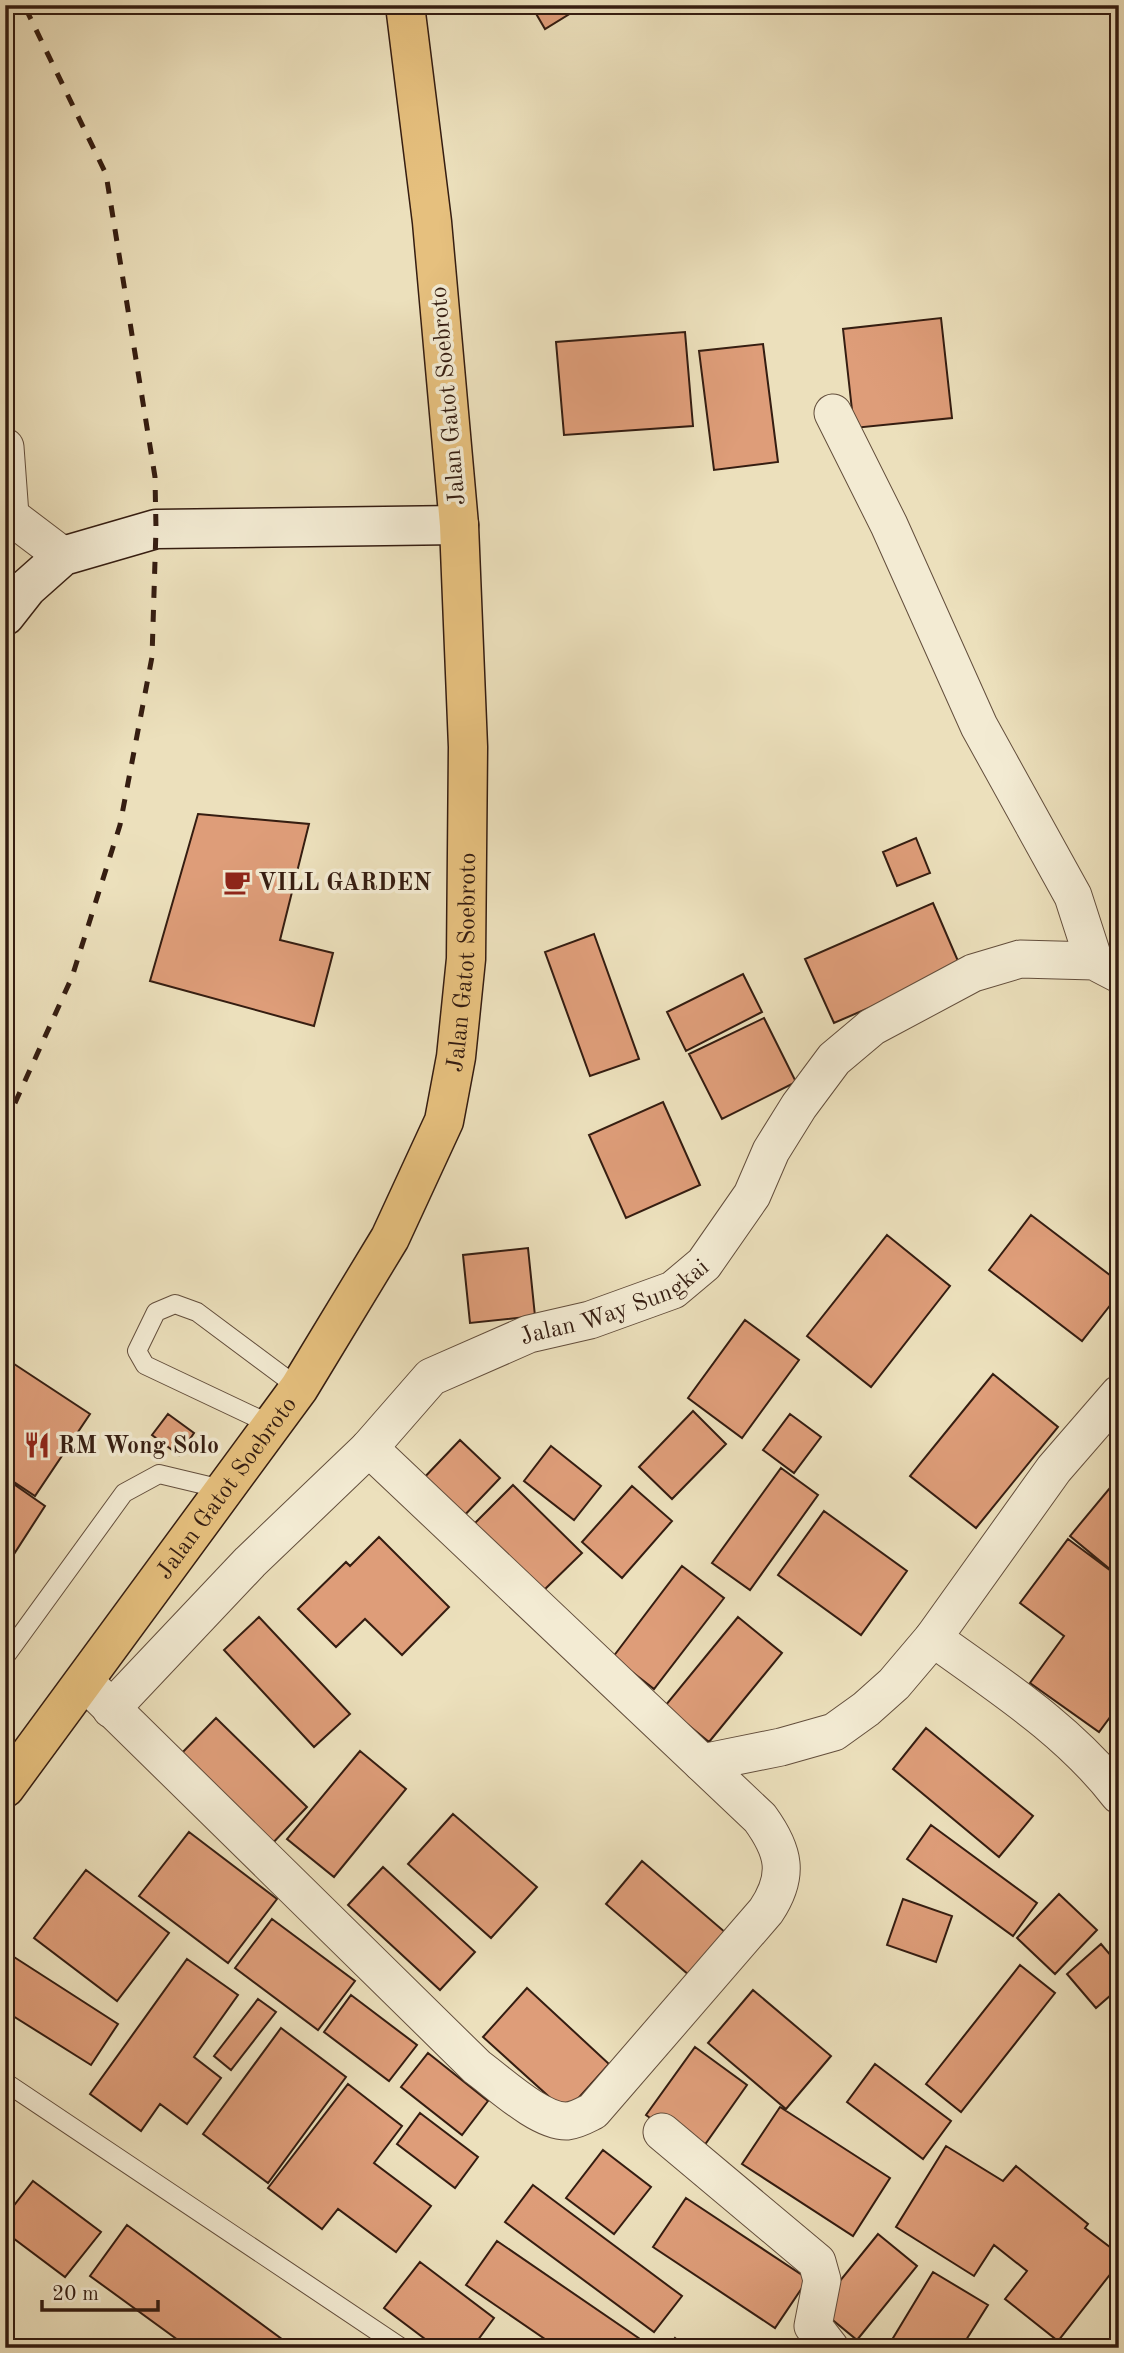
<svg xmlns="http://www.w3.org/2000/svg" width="1124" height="2353" viewBox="0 0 1124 2353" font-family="'Old Standard TT',serif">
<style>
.building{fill:#de9d79;stroke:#351d11;stroke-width:2}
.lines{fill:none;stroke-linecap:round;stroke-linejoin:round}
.lane-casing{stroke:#634e3c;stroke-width:20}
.street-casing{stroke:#634e3c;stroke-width:39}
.secondary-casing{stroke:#351d11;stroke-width:41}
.primary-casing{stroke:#351d11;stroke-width:41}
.lane{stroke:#f3ebd3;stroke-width:18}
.street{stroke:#f3ebd3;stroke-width:37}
.secondary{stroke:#f3ebd3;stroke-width:38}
.primary{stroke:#e6c07e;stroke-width:38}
.rail{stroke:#351d11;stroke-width:5;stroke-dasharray:12 12;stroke-linecap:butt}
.labels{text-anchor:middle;stroke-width:7;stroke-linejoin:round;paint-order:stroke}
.street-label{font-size:24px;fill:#351d11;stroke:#f3ebd3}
.poi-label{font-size:24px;font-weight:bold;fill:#351d11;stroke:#f3ebd3;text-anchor:start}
</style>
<rect width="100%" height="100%" fill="#ece0bc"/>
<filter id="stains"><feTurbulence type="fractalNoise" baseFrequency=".00286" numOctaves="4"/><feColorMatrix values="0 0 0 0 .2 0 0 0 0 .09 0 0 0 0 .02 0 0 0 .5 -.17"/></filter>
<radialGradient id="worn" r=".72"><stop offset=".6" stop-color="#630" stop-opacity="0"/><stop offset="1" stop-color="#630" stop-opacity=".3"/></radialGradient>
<!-- building -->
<path class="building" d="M531 5H584L545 29Z
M941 318 952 418 854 428 843 329Z
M685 332 693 426 564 435 556 342Z
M763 344 778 462 714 470 699 351Z
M198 814 309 824 280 940 333 953 314 1026 150 981Z
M916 838 930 873 897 886 883 852Z
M933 903 961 968 834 1023 805 959Z
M594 934 639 1059 590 1076 545 952Z
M743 974 762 1012 686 1051 667 1012Z
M764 1018 796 1082 722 1119 689 1054Z
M663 1102 700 1185 626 1218 589 1135Z
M1031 1215 1119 1282V1294L1082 1341 989 1270Z
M887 1235 950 1286 871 1387 807 1336Z
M528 1248 535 1316 470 1323 463 1255Z
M745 1320 799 1360 742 1438 688 1398Z
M5 1358 90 1414 35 1496 5 1476Z
M993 1374 1058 1427 976 1528 910 1476Z
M693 1411 726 1444 672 1499 639 1467Z
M168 1414 194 1433 179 1455 152 1435Z
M790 1414 821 1437 794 1473 763 1450Z
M460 1440 500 1478 460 1520 420 1482Z
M551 1446 601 1486 574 1520 524 1481Z
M781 1468 818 1495 750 1590 712 1563Z
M1119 1477V1561L1111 1570 1070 1536Z
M5 1478 45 1506 5 1568Z
M513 1485 582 1553 542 1592 474 1524Z
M632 1486 672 1521 622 1578 582 1542Z
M824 1511 907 1571 861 1635 778 1575Z
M379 1537 449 1607 402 1655 365 1619 336 1647 298 1609 346 1562 350 1566Z
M1068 1539 1119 1577V1705L1099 1732 1030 1683 1064 1636 1020 1603Z
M682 1566 724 1598 654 1689 613 1657Z
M259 1617 350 1714 314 1747 224 1650Z
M738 1617 782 1653 709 1742 665 1706Z
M216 1718 307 1807 269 1847 177 1758Z
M926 1728 1033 1816 999 1857 893 1769Z
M360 1751 406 1789 334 1877 287 1839Z
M453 1814 537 1887 491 1938 408 1864Z
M931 1825 1037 1903 1013 1936 907 1859Z
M189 1832 277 1899 228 1963 139 1896Z
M642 1861 726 1933 689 1975 606 1904Z
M383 1867 475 1952 440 1990 348 1905Z
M86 1870 169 1933 117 2001 34 1938Z
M1059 1894 1097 1930 1055 1974 1017 1938Z
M903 1899 952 1916 936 1962 887 1945Z
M272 1919 355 1981 318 2030 235 1968Z
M1101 1944 1119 1965V1988L1096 2008 1067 1974Z
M14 1957 118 2024 91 2065 5 2011V1971Z
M187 1959 238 1995 194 2057 221 2078 187 2124 160 2104 141 2131 90 2094Z
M1020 1965 1055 1993 961 2112 926 2084Z
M527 1988 609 2064 566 2112 483 2037Z
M753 1990 831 2056 786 2109 708 2043Z
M351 1995 417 2045 389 2081 324 2032Z
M258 1999 276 2012 231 2070 214 2056Z
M281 2028 346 2077 268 2183 203 2134Z
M695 2047 747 2085 699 2153 646 2115Z
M428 2053 488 2101 462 2135 401 2087Z
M875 2064 951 2121 923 2159 847 2102Z
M348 2084 402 2126 374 2163 431 2206 396 2252 338 2209 322 2229 268 2188Z
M780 2107 890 2178 853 2236 742 2164Z
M420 2113 478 2157 455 2188 397 2144Z
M946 2146 1003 2181 1016 2166 1088 2224 1085 2228 1119 2254V2263L1058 2341 1005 2299 1027 2271 994 2245 974 2276 896 2227Z
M603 2150 651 2187 614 2234 566 2198Z
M33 2181 101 2232 65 2277 5 2232V2217Z
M533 2185 682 2296 654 2332 505 2222Z
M686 2198 808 2279 775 2328 653 2247Z
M127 2225 294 2348H189L90 2276Z
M878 2234 917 2266 857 2340 818 2308Z
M497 2241 640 2339 634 2348H558L466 2285Z
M420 2262 494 2318 472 2348H437L384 2308Z
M933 2272 988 2305 961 2348H887Z
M675 2338 688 2348H668Z"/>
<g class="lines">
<!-- lane casing -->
<g class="lane-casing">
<path id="lane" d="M272 1425 145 1365 137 1351 156 1312 175 1304 197 1312 299 1388
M5 1657 124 1493 159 1474 226 1490
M5 2082 402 2348"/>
</g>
<!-- street casing -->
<g class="street-casing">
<g id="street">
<path d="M833 413 889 525 979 726 1073 896 1094 961"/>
<path d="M5 447 10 515"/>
<path d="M5 512 63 556"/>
<path d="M933 1638C998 1685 1069 1730 1119 1795"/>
<path d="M84 1681 477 2067C499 2083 540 2122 567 2121 577 2120 585 2115 593 2111L766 1911C790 1875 784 1851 760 1818L369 1448"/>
<path id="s1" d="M111 1709 250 1562 369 1448 431 1377 529 1334 590 1320 673 1290 704 1264 752 1195 771 1151 799 1106 834 1059 872 1027 973 973 1020 959 1094 961 1119 974"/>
<path d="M702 1763 781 1747 834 1732 866 1709 894 1684 933 1638 1054 1469 1119 1394"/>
<path d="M662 2132 817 2262 822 2280 813 2326 830 2348"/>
</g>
</g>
<!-- secondary casing -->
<g class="secondary-casing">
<path id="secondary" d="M5 616 27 588 63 556 156 529 459 525"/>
</g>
<!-- primary casing -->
<g class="primary-casing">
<g id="primary">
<path id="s2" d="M5 1788 299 1388 390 1238 444 1121 456 1057 466 959 468 747 459 525 432 222 405 5"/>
</g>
</g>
<!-- lane -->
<use href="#lane" class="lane"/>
<!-- street -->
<use href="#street" class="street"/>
<!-- secondary -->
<use href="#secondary" class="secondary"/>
<!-- primary -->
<use href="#primary" class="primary"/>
<!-- rail -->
<path class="rail" d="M5 1125 72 977 120 825 152 657 156 529 155 477 106 174 24 5"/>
</g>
<!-- icons -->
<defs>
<g id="cafe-bare" transform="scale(2.1)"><path d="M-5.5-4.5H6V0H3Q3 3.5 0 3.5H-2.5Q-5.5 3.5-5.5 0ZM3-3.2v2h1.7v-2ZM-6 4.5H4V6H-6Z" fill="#8f2418" stroke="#f3ebd3" stroke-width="2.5" paint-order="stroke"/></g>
<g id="restaurant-bare" transform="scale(2.1)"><path d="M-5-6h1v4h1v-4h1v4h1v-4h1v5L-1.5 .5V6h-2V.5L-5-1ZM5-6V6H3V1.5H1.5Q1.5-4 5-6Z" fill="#8f2418" stroke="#f3ebd3" stroke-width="2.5" paint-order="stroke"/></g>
</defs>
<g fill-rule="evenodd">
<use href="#cafe-bare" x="237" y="882"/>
<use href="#restaurant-bare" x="37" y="1445"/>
</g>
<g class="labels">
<!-- street labels -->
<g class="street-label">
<text transform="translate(447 396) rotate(-95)" y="8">Jalan Gatot Soebroto</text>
<text dy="8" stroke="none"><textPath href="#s2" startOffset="961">Jalan Gatot Soebroto</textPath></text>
<text dy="8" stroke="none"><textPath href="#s1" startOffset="660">Jalan Way Sungkai</textPath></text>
<text dy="8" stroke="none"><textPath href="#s2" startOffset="373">Jalan Gatot Soebroto</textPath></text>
</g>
<!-- poi labels -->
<g class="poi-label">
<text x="258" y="890">VILL GARDEN</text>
<text x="58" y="1453">RM Wong Solo</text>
</g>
</g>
<!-- margin -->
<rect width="1124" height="2353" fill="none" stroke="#ece0bc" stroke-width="28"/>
<rect x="7" y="7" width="1110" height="2339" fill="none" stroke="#351d11" stroke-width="3.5"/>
<rect x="14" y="14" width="1096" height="2325" fill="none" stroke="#351d11" stroke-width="2"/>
<!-- scale -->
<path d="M42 2300v10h116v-10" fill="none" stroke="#351d11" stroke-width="3.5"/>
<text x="52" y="2300" font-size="21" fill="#351d11" stroke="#f3ebd3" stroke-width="5" paint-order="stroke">20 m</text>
<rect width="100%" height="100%" filter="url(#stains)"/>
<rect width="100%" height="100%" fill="url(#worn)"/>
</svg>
